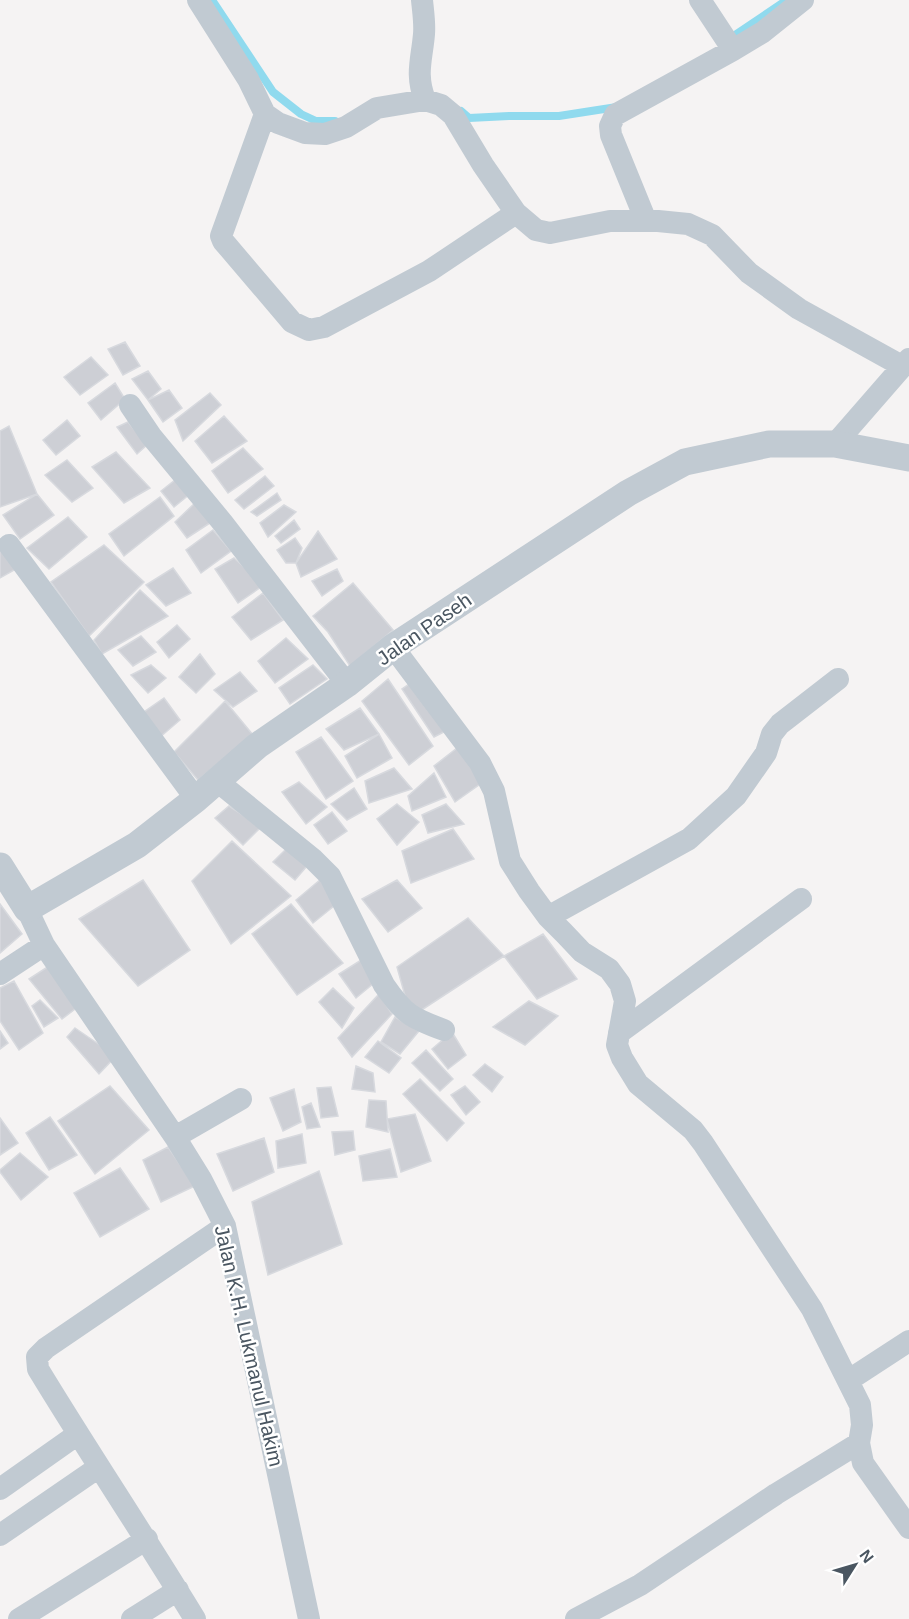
<svg xmlns="http://www.w3.org/2000/svg" width="909" height="1619" viewBox="0 0 909 1619" font-family="Helvetica,sans-serif">
<style>
.lines{fill:none;stroke-linecap:round;stroke-linejoin:round}
.stream{stroke:#90daee;stroke-width:8}
.building{fill:#cdcfd5;stroke:#d7d9de;stroke-width:1.5}
.minor{stroke:#c1cad2;stroke-width:22}
.tertiary{stroke:#c1cad2;stroke-width:27}
.labels{text-anchor:middle;stroke-width:5;stroke-linejoin:round;paint-order:stroke}
.street-label{font-size:20px;fill:#4a5661;stroke:#fff}
</style>
<rect width="100%" height="100%" fill="#f5f3f3"/>
<g class="lines">
<!-- stream -->
<path class="stream" d="M212 0 273 92 301 114 316 121H335
M729 39 784 2
M461 111 469 118 509 116H559L617 107"/>
</g>
<!-- building -->
<path class="building" d="M125 342 140 366 123 375 108 349Z
M91 357 108 375 80 395 64 377Z
M148 371 161 389 148 400 132 379Z
M115 383 125 399 101 420 88 403Z
M169 390 182 408 163 422 148 400Z
M210 393 221 405 183 441 175 420Z
M224 416 247 441 212 463 195 441Z
M67 420 80 436 56 455 43 440Z
M128 422 147 445 137 454 117 427Z
M9 426 37 494 0 507V431Z
M243 448 263 469 228 493 212 471Z
M116 452 150 488 124 503 92 467Z
M67 460 93 488 72 502 45 475Z
M265 476 274 486 244 509 235 500Z
M175 480 190 494 174 507 161 491Z
M277 493 281 500 257 516 251 512Z
M37 494 54 515 20 539 3 515Z
M160 497 174 516 124 556 109 534Z
M197 501 213 521 187 538 175 522Z
M284 505 296 512 268 537 260 523Z
M68 517 87 537 49 569 27 548Z
M294 520 300 529 281 543 275 536Z
M213 530 231 551 201 573 186 550Z
M318 531 337 559 301 577 296 563Z
M295 538 302 548 296 563H286L277 550Z
M0 539 16 569 0 578Z
M104 545 144 582 89 636 51 582Z
M234 558 264 585 238 603 215 569Z
M173 568 191 593 166 606 146 585Z
M337 569 343 581 322 596 312 581Z
M353 583 393 630 350 666 328 632 313 616Z
M140 590 168 616 102 654 94 640Z
M263 593 283 620 251 640 232 617Z
M177 625 190 639 169 658 157 642Z
M141 636 156 652 133 666 118 650Z
M286 638 308 659 275 683 258 661Z
M200 654 215 674 196 693 179 677Z
M151 665 166 678 148 693 131 675Z
M313 665 327 679 290 704 279 688Z
M240 672 257 691 233 707 214 690Z
M388 679 433 746 409 765 362 701Z
M412 682 444 732 434 737 402 689Z
M164 698 180 720 159 738 141 714Z
M225 701 253 735 198 780 174 752Z
M360 708 379 734 344 750 326 729Z
M379 734 392 758 357 778 345 756Z
M321 737 353 781 326 799 296 752Z
M457 748 483 782 455 802 434 766Z
M394 768 412 789 369 803 365 781Z
M434 773 446 797 412 811 408 796Z
M299 782 327 807 306 824 282 792Z
M354 788 367 809 347 820 331 804Z
M397 804 419 822 397 845 377 819Z
M446 804 464 824 428 833 422 815Z
M229 806 261 827 243 845 215 818Z
M332 812 347 831 328 844 314 825Z
M453 829 474 859 411 883 402 851Z
M232 841 291 896 231 944 192 881Z
M286 849 313 859 295 880 273 862Z
M321 879 339 902 313 923 296 900Z
M143 880 190 950 138 986 79 919Z
M397 880 422 908 388 932 362 899Z
M0 904 22 934 0 953Z
M291 904 343 963 297 995 252 934Z
M468 918 504 956 411 1017 397 967Z
M543 934 577 979 537 999 504 956Z
M369 955 380 978 356 998 339 974Z
M49 966 83 1003 62 1019 29 979Z
M14 981 43 1033 19 1050 0 1021V988Z
M333 988 354 1008 342 1028 319 1002Z
M379 994 392 1014 352 1057 338 1038Z
M40 1000 58 1018 44 1027 32 1006Z
M529 1001 558 1016 525 1045 493 1027Z
M395 1017 419 1031 400 1054 381 1042Z
M75 1028 116 1056 99 1074 67 1037Z
M0 1031 8 1043 0 1049Z
M452 1032 466 1055 448 1069 432 1049Z
M378 1041 401 1058 389 1073 365 1057Z
M426 1050 453 1079 440 1091 412 1063Z
M485 1064 503 1077 492 1092 473 1075Z
M356 1066 373 1073 375 1092 352 1089Z
M420 1079 464 1123 447 1141 403 1094Z
M110 1086 149 1130 95 1174 58 1121Z
M465 1086 480 1102 466 1115 451 1095Z
M331 1087 338 1116 321 1118 317 1088Z
M294 1089 301 1122 283 1131 270 1098Z
M369 1100 386 1101 388 1132 366 1127Z
M311 1103 320 1127 307 1129 302 1107Z
M415 1114 431 1161 401 1172 387 1119Z
M50 1117 77 1155 49 1170 26 1133Z
M0 1118 18 1143 0 1155Z
M353 1131 355 1150 335 1155 332 1132Z
M302 1134 306 1163 278 1168 276 1141Z
M264 1138 274 1172 233 1191 217 1154Z
M168 1147 195 1186 161 1202 143 1160Z
M390 1149 397 1177 363 1181 359 1156Z
M20 1153 48 1177 21 1200 0 1172V1170Z
M120 1168 149 1209 100 1237 74 1193Z
M319 1171 342 1244 268 1275 252 1202Z"/>
<g class="lines">
<!-- minor -->
<path class="minor" d="M198 0 248 79 265 114 278 123 305 133 325 134 346 127 377 108 425 100 441 105 453 115 483 165 516 213 429 271 324 327 309 330 292 322 223 241 221 236 265 114
M422 0C423 11 425 23 424 34 422 59 415 74 425 100
M700 0 733 50
M516 213 536 230 550 233 610 221H658L688 224 712 235 749 273 799 309 902 366
M646 221 611 135 610 126 615 115 733 50 763 32 803 0
M130 405 151 436 222 522 347 684
M835 444 909 359
M9 545 196 799
M393 647 480 763 494 791 510 861 529 891 548 917 564 933 582 952 609 969 620 984 625 1001 617 1045 622 1058 638 1084 693 1130 703 1143 812 1309 860 1405 862 1425 859 1443 863 1463 909 1528
M217 781 313 859 330 876 384 985C404 1014 411 1018 444 1030
M27 909 44 945 175 1137 201 1179 225 1226 309 1619
M548 917 689 839 736 796 766 753 772 734 780 724 838 679
M0 974 44 945
M619 1033 801 899
M175 1137 241 1099
M849 1380 909 1341
M0 1489 78 1434
M0 1535 99 1467
M19 1619 147 1539
M132 1619 178 1590
M195 1619C144 1535 89 1453 38 1369L37 1357 46 1348 225 1226
M576 1619 640 1585 776 1494 859 1443"/>
<!-- tertiary -->
<path class="tertiary" d="M0 866 27 909 137 845 196 799 257 746 347 684 393 647 628 493 685 462 769 444H835L909 458"/>
</g>
<g class="labels">
<!-- street labels -->
<g class="street-label">
<text transform="translate(424 629) rotate(-35)" y="7">Jalan Paseh</text>
<text transform="translate(249 1346) rotate(77)" y="7">Jalan K.H. Lukmanul Hakim</text>
</g>
</g>
<!-- north arrow -->
<g transform="translate(855 1565) rotate(53)" stroke="#ffffff" stroke-width="4.5" paint-order="stroke">
<path d="M0-4.5L10 22L0 15L-10 22Z" fill="#4a5661"/>
<text y="-9" font-size="16" font-weight="bold" text-anchor="middle" fill="#4a5661">N</text>
</g>
</svg>
